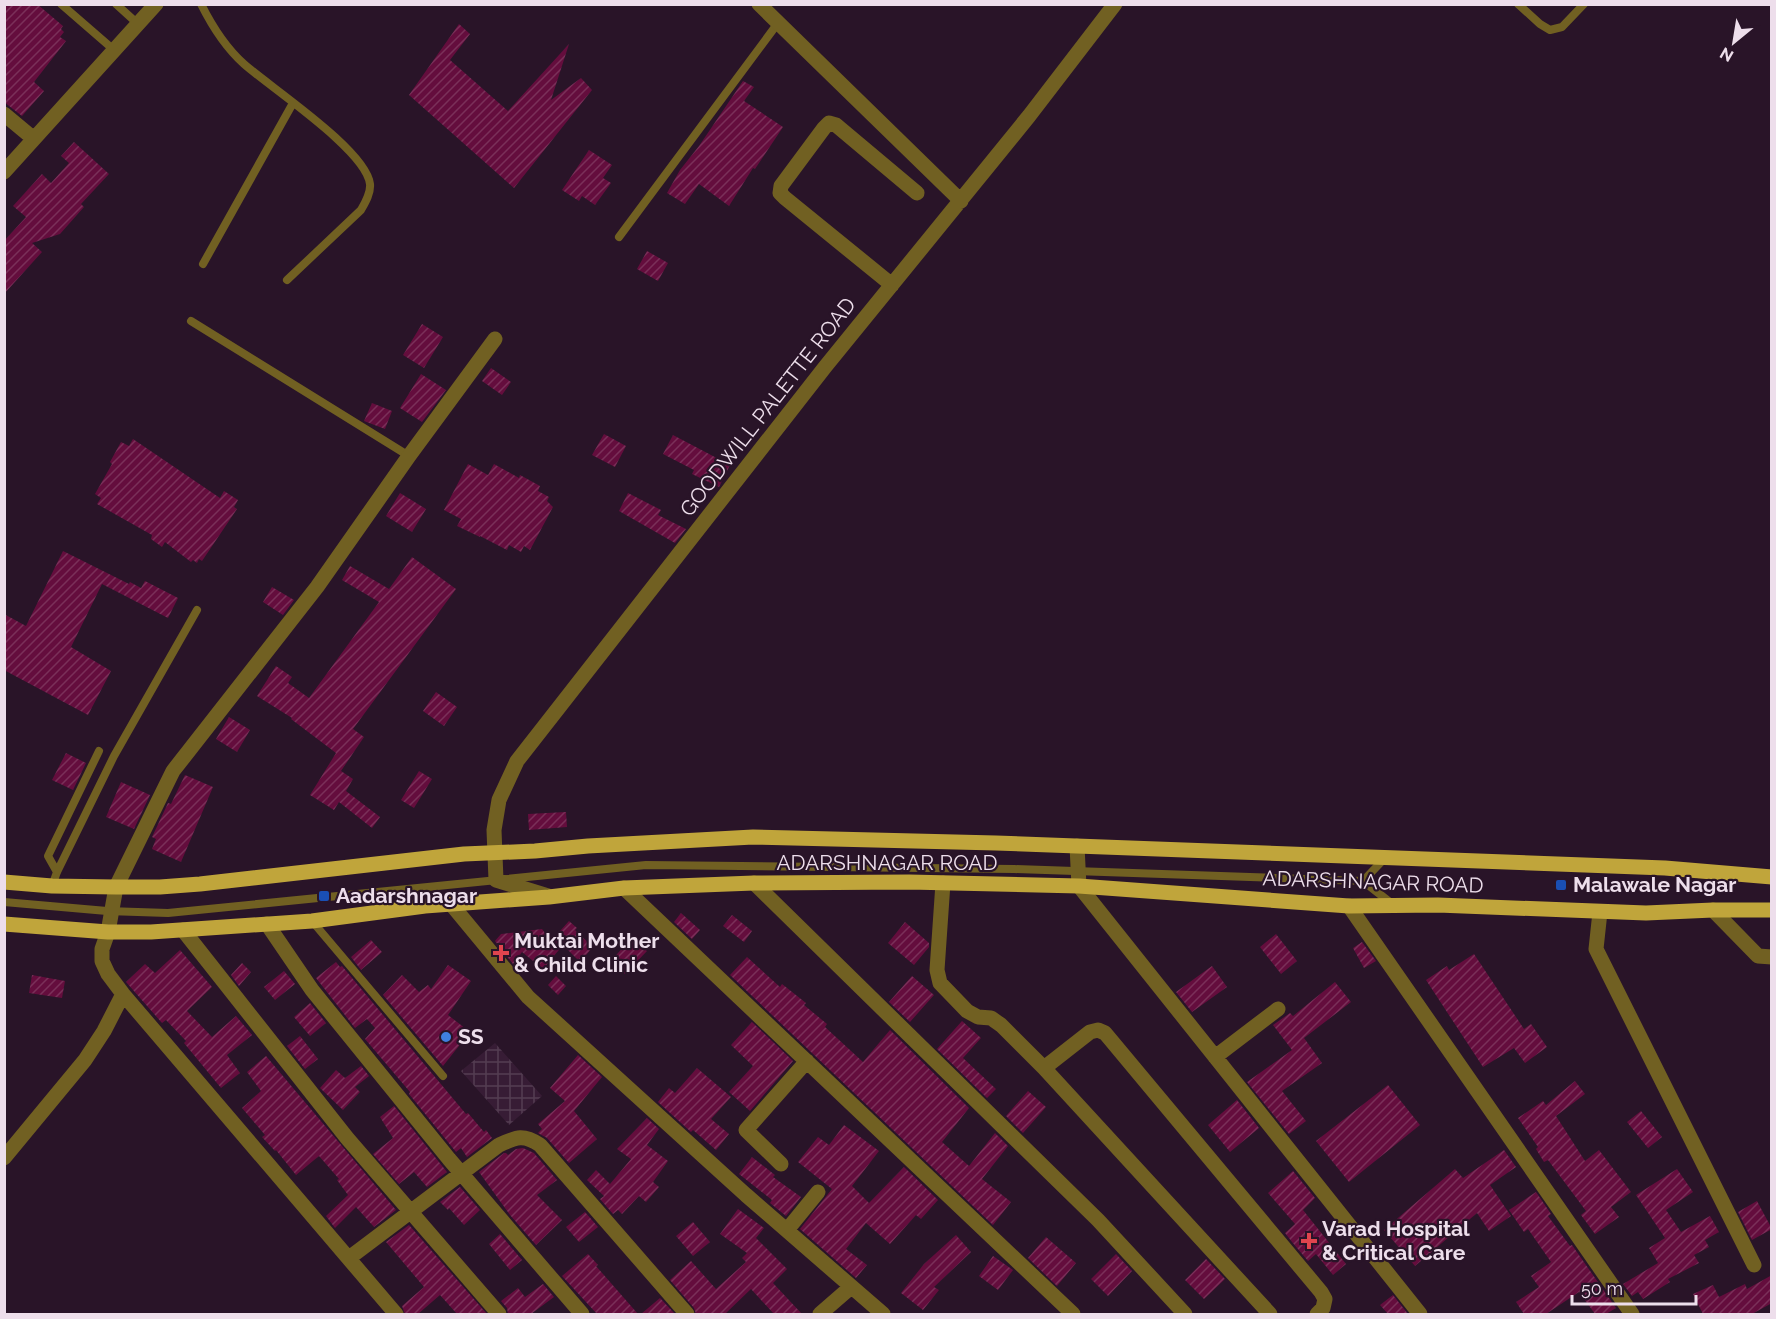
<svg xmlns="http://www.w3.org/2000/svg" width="1776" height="1319" viewBox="0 0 1776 1319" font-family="Raleway,sans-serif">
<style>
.industrial{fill:url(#industrial-grid)}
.building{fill:url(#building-hatch)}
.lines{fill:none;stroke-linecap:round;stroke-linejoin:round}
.service{stroke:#716022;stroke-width:8}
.minor{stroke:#716022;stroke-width:15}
.primary{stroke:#c0a53b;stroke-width:15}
.transit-dot{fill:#1a4fb4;stroke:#291428;stroke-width:2}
.health-dot{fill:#e0444e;stroke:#291428;stroke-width:2}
.shop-dot{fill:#3f7fe0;stroke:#291428;stroke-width:2}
.labels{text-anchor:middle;stroke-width:4.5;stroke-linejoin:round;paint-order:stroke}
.street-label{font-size:21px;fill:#eddeeb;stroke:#291428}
.poi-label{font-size:21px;font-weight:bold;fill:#eddeeb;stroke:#291428;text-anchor:start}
</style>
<defs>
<pattern id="industrial-grid" width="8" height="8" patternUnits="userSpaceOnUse" patternTransform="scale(1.5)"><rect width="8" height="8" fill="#371c35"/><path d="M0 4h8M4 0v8" fill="none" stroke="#543d52"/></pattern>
<pattern id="building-hatch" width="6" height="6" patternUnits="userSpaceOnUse" patternTransform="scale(1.5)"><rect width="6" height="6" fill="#640d3d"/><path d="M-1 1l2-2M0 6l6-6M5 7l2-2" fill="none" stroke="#7a3059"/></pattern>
</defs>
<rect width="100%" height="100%" fill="#291428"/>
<!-- industrial -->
<path class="industrial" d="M495 1043 542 1096 509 1125 461 1071Z"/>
<!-- building -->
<path class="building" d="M4 4H37L63 26 61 29 64 32 60 37 66 41 34 82 44 91 22 116 4 102Z
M459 24 470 34 450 60 508 111 569 44 551 100 581 78 592 90 514 188 409 95Z
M743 81 754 87 744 101 783 127 755 169 753 168 729 206 699 184 685 204 667 193 680 170 699 146Z
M74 142 109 174 81 204 84 207 60 234 32 243 42 252 4 294V241L26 217 13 206 42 174 51 183 69 163 61 156Z
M589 150 612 165 603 178 611 183 595 205 582 196 579 201 562 190Z
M647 251 668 263 658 281 637 269Z
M422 324 443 337 424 368 403 355Z
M491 368 511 382 502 395 482 381Z
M421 374 446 390 422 422 400 408Z
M372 403 392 411 385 429 364 421Z
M604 434 626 446 615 467 592 455Z
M673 435 730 465 719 487 692 474 694 470 663 454Z
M133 439 220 498 224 491 238 500 234 507 237 509 202 561 199 559 197 563 193 560 191 562 165 542 162 547 151 539 152 535 97 504 101 498 95 494 112 464 110 462 121 442 129 446Z
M468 464 488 475 494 464 519 478 520 475 540 486 538 491 549 497 547 501 553 507 530 550 524 546 521 552 509 545 507 550 480 536V537L457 526 461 519 444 510Z
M400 493 426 509 412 532 386 516Z
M628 493 661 510 658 515 686 529 675 543 619 511Z
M63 551 129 584 130 582 141 588 145 581 178 598 168 618 102 584 71 647 111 671 88 715 4 670V614L26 626Z
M412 557 456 589 353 729 364 737 341 771 353 779 346 791 380 817 372 828 339 802 334 810 310 795 336 753 291 719 292 718 257 696 276 666 292 677 288 683 309 698 379 602 342 580 350 566 389 589Z
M272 587 294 600 283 615 263 602Z
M436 692 457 707 444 726 423 711Z
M229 717 250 730 237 752 216 739Z
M66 753 86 763 73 790 52 780Z
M419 771 432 779 414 808 401 800Z
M185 775 213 787 181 862 152 849 156 839 152 837 168 803 171 804Z
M121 782 150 795 134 829 106 817Z
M566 812 567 827 529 830 528 814Z
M681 913 700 930 692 939 674 922Z
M732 915 752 931 744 942 723 926Z
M569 921 577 928 575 930 593 947 580 962 563 945 543 969 522 952 513 964 495 941 501 934 542 929 551 941Z
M905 922 929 943V947L914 965 888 943Z
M1276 934 1297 961 1281 974 1260 947Z
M632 937 647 951 625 974 611 961Z
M371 940 382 952 361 970 351 957Z
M1362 942 1376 961 1364 968 1353 948Z
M180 950 212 987 187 1011 212 1037 236 1016 252 1035 227 1055 240 1073 221 1088 184 1043 186 1041 166 1020 162 1023 126 982 145 964 155 973Z
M1474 954 1524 1029 1531 1024 1547 1047 1525 1063 1514 1048 1483 1067 1426 980 1447 966 1449 970Z
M747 957 780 987 782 984 806 1003 804 1005 827 1024 825 1027 863 1062 890 1030 969 1108 942 1142 969 1166 995 1133 1008 1146 982 1179 1011 1202 993 1225 730 975Z
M336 962 340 967 342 966 466 1114 468 1113 484 1132 486 1130 492 1138 467 1157 461 1148 456 1152 409 1094 410 1092 365 1039 375 1028 367 1019 355 1028 316 978Z
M242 963 251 972 239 986 231 975Z
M448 965 471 981 448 1015 470 1032 443 1066 383 995 402 975 419 992 428 985 431 989Z
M1212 966 1227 987 1192 1012 1176 992Z
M284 971 295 984 275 1000 264 987Z
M32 975 65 981 62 998 29 993Z
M556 976 566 986 558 995 548 985Z
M912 976 934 995 910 1022 889 1002Z
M1335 982 1351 1002 1304 1038 1322 1063 1282 1091 1306 1121 1289 1134 1247 1082 1292 1050 1273 1025 1290 1013 1293 1016Z
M310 1003 326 1023 310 1036 294 1017Z
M962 1021 981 1038 963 1058 996 1089 987 1098 937 1049Z
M752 1022 793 1061 750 1111 729 1092 753 1066 731 1045Z
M300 1036 318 1059 305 1069 287 1046Z
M578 1055 602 1077 574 1111 597 1139 569 1163 547 1138 538 1133 542 1129 538 1124 565 1101 550 1088Z
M266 1056 396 1210 374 1227 356 1207 335 1228 326 1216 348 1195 337 1180 339 1179 319 1156 296 1175 276 1150 275 1151 262 1137 265 1135 242 1108 261 1091 247 1072Z
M361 1066 369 1076 355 1087 360 1092 343 1110 320 1088 336 1070 345 1078Z
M697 1068 731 1097 711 1119 729 1134 716 1150 693 1130 691 1132 658 1102 669 1088 675 1093Z
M1575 1081 1585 1094 1556 1116 1585 1161 1599 1150 1631 1192 1611 1207 1619 1217 1595 1234 1581 1215 1586 1211 1548 1160 1544 1162 1536 1149 1538 1147 1518 1118 1543 1101 1546 1105Z
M1388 1085 1420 1125 1349 1182 1316 1141Z
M1028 1091 1046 1107 1023 1133 1006 1116Z
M1237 1100 1259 1128 1230 1152 1208 1125Z
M394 1106 447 1172 427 1187 414 1172 399 1184 373 1154 393 1138 380 1117Z
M1641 1111 1662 1137 1648 1148 1627 1122Z
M647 1118 659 1129 647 1145 668 1161 653 1182 659 1187 646 1202 639 1196 622 1214 618 1210 613 1214 600 1199 604 1196 587 1180 596 1170 610 1184 631 1159 617 1149Z
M844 1125 879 1151 852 1186 869 1203 904 1167 938 1200 921 1219 916 1215 890 1244 866 1223 846 1249 867 1265 856 1278 800 1229 832 1189 798 1162 818 1137 829 1145Z
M523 1148 534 1153 557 1180 537 1195 562 1220 536 1245 510 1215 479 1172 504 1153H506L508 1155 516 1149Z
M1504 1150 1516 1167 1490 1185 1511 1216 1489 1231 1477 1213 1415 1266 1384 1230 1455 1169 1463 1178Z
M752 1157 775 1175 773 1177 801 1197 786 1216 770 1203 772 1200 739 1174Z
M1677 1169 1693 1192 1666 1210 1681 1232 1710 1216 1719 1232 1705 1240 1709 1247 1694 1255 1699 1263 1668 1279 1670 1282 1643 1299 1638 1292 1632 1296 1623 1284 1658 1263 1649 1248 1665 1238 1636 1195Z
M1293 1171 1315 1198 1303 1210 1346 1264 1333 1275 1316 1254 1308 1261 1292 1242 1285 1233 1295 1224 1268 1193Z
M460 1187 480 1210 464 1225 449 1208 448 1210 440 1202Z
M1536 1192 1551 1214 1548 1216 1570 1246 1572 1245 1616 1308 1606 1314H1595L1579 1292 1546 1314H1524L1516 1302 1539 1287 1531 1276 1551 1262 1528 1229 1524 1232 1509 1210Z
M1757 1201 1772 1229 1752 1240 1738 1212Z
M738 1209 764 1228 756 1238 787 1269 773 1283 802 1314H774L751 1289 725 1314H696L694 1308 670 1280 691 1261 716 1289 746 1262 742 1258 747 1253 720 1234Z
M585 1212 598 1227 579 1242 566 1227Z
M693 1222 710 1242 693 1256 676 1236Z
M409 1225 487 1314H457L440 1295 418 1314H405L402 1306 424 1287 386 1242Z
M500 1234 522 1260 510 1270 489 1244Z
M956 1235 971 1252 934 1287 939 1290 923 1310 901 1293 924 1264Z
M1046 1237 1076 1263 1057 1286 1028 1258Z
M588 1254 598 1265 596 1266 638 1314H597L562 1276Z
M1116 1254 1132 1271 1108 1296 1091 1279Z
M993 1256 1013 1270 998 1290 979 1276Z
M1206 1259 1225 1279 1204 1299 1185 1280Z
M1772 1275V1303L1752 1314H1703L1693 1294 1713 1285 1719 1297 1745 1284 1747 1289Z
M543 1284 554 1297 531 1314H508L507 1308 501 1301 518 1288 525 1297Z
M1393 1295 1408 1314H1388L1380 1305Z
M660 1298 675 1314H641Z"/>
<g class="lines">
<!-- service -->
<path class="service" d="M61 4 114 50
M116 4 138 24
M201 4C212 26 226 48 244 64 271 88 366 150 370 184 371 193 365 203 361 210L287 280
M1518 4 1540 24 1550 30 1562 27 1584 4
M619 237 778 23
M203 264 293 103
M191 321 409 456
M57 872 48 856 99 751
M1363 881 1385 858
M52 886 57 872 114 756 197 610
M4 902 107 911 168 913 646 865 1014 869 1363 881 1391 903
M312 921 443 1076"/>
<!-- minor -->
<path class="minor" d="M759 4 961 201
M4 114 34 139
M4 172 156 4
M892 285 785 198 780 193 781 186 824 128 829 123 836 125 917 193
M1077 846 1079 886 1420 1314
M754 883 1098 1220 1185 1314
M943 883 937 970 940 983 967 1011 978 1017 991 1018 1001 1025 1044 1068 1090 1032 1098 1030 1105 1033 1321 1292 1325 1299 1323 1308 1317 1314
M624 888 1073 1314
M548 896 496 880 494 830 499 800 517 761 825 367 1029 116 1115 4
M451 904 528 997 746 1195 883 1314
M1349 906 1632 1314
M1713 910 1758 956 1772 957
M1600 912 1596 949 1754 1265
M267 924 312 990 449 1159 582 1314
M183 930 347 1138 499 1314
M1215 1057 1278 1009
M1044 1068 1270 1314
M4 1158 85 1060 104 1031 123 994
M781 1164 746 1130 807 1061
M787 1230 818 1192
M349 1258 499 1145C517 1137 523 1134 540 1145L687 1314
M396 1314 123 994 108 974 102 961V949L108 932 116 887 173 771 317 587 409 456 495 339
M820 1314 851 1287"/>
<!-- primary -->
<path class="primary" d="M4 882 52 886 116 887H160L200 884 464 854 535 851 588 846 753 837 996 843 1665 868 1772 877
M4 924 108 932H151L312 921 425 906 549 897 624 888 754 883 909 882 1079 886 1349 906 1438 905 1646 913 1713 910H1772"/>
</g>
<!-- markers -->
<g class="transit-dot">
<rect x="1555" y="879" width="12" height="12" rx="3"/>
<rect x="318" y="890" width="12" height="12" rx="3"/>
</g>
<g class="health-dot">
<path d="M498 944h6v6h6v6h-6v6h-6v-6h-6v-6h6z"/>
<path d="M1306 1232h6v6h6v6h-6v6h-6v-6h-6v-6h6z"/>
</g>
<circle class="shop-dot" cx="446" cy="1037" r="6"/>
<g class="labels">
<!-- street labels -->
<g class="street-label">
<text transform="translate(768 407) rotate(-52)" y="7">GOODWILL PALETTE ROAD</text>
<text x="887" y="870">ADARSHNAGAR ROAD</text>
<text transform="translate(1373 882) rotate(2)" y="7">ADARSHNAGAR ROAD</text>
</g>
<!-- poi labels -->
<g class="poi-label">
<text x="1573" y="892">Malawale Nagar</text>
<text x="336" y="903">Aadarshnagar</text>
<text x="514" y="948">Muktai Mother<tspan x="514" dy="24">&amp; Child Clinic</tspan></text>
<text x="458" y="1044">SS</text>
<text x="1322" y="1236">Varad Hospital<tspan x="1322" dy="24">&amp; Critical Care</tspan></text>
</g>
</g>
<!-- border -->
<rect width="1776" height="1319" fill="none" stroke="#eddeeb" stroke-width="12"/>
<!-- north arrow -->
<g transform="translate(1734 42) rotate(210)" stroke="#291428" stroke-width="4.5" paint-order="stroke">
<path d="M0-4.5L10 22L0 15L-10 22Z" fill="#eddeeb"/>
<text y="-9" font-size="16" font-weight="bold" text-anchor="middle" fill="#eddeeb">N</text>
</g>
<!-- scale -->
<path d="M1572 1295v9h124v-9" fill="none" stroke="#eddeeb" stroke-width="3"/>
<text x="1581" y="1295" font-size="18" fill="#eddeeb" stroke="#291428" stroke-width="4.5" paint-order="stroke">50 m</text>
</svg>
